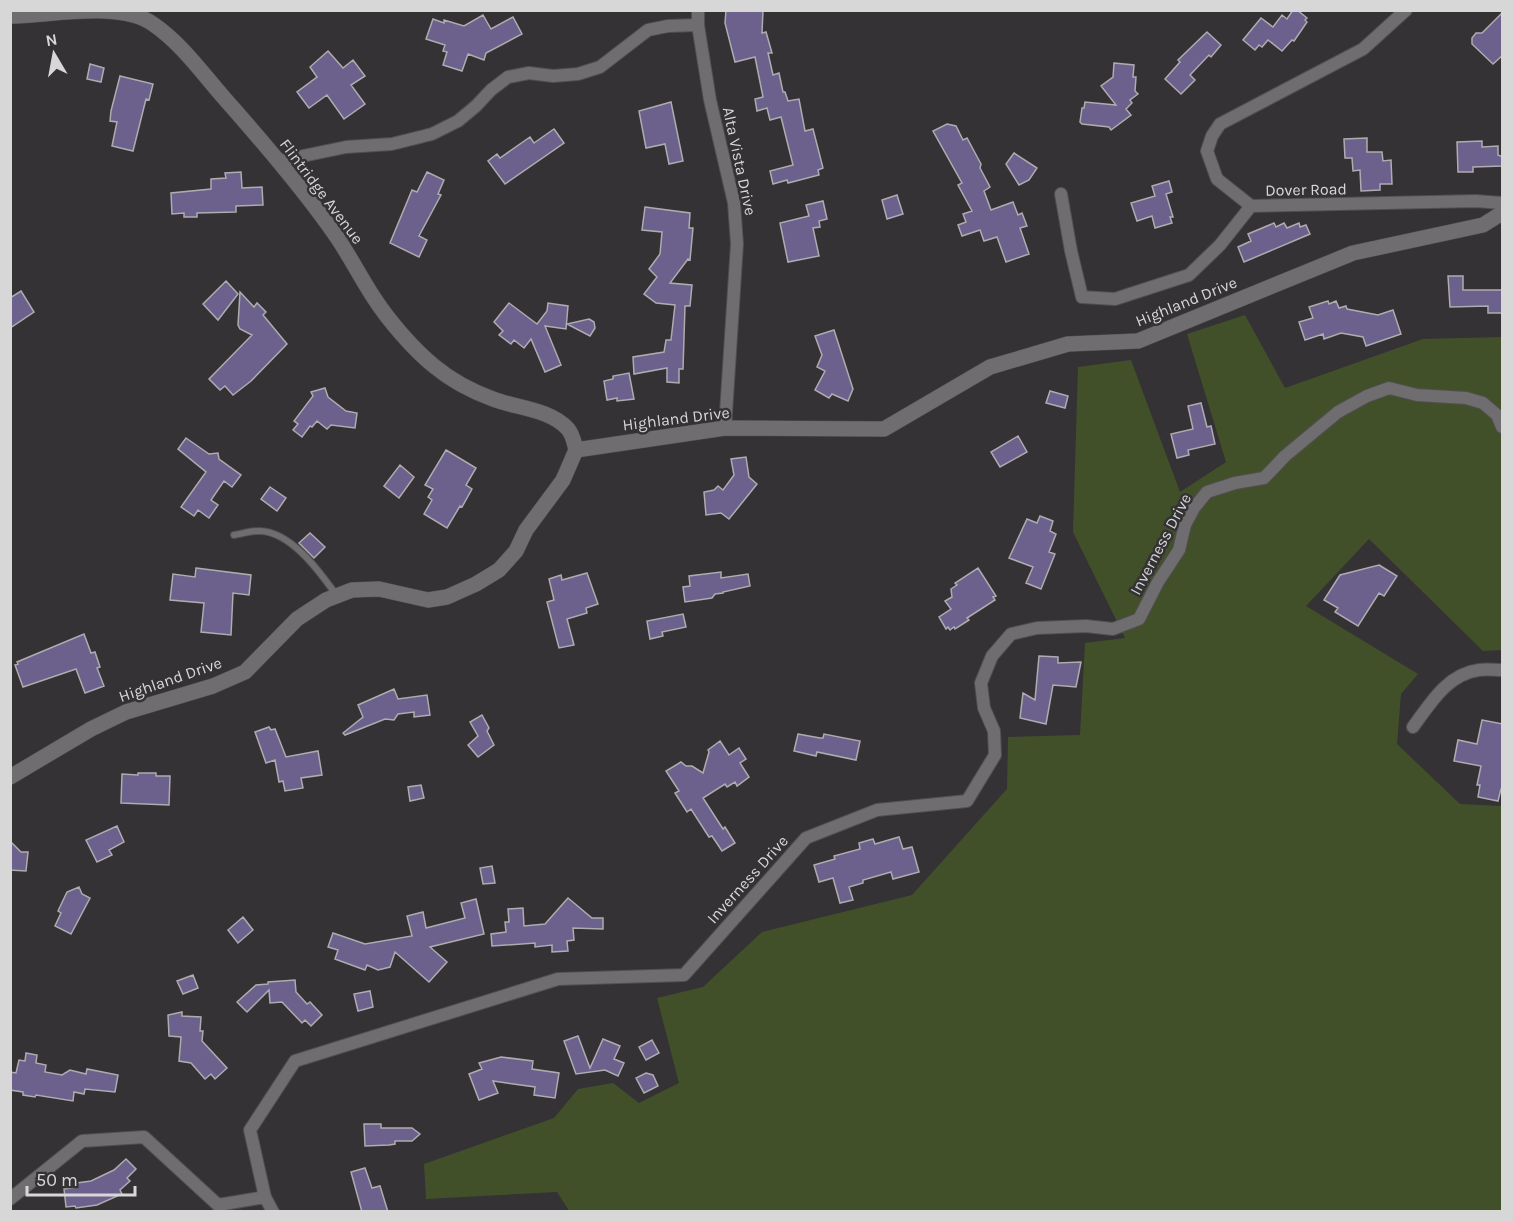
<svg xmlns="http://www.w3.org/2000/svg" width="1513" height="1222" viewBox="0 0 1513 1222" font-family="Karla,sans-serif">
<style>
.green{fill:#42502a}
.building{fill:#6c608c;stroke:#adacaf;stroke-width:1.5}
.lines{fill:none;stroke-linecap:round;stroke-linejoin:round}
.service-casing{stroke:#514f51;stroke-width:8}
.minor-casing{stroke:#514f51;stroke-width:14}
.tertiary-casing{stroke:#514f51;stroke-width:16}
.service{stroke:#6f6d6f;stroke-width:6}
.minor{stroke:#6f6d6f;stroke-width:12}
.tertiary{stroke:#6f6d6f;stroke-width:15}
.labels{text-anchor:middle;stroke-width:5;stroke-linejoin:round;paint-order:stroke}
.street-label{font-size:16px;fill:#d8d7d8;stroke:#343234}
</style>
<rect width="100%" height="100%" fill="#343234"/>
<!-- green -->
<path class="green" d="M1245 315 1285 388 1423 339 1502 337V650L1483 651 1369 539 1306 606 1418 674 1401 694 1397 744 1460 804 1502 806V1211L570 1212 557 1192 426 1199 424 1164 554 1118 578 1089 613 1083 639 1103 679 1083 657 998 703 987 762 932 912 895 1007 789 1008 737 1080 735 1085 643 1125 638 1073 532 1078 367 1131 360 1180 492 1226 462 1187 334Z"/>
<!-- building -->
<path class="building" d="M726 10H763L762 33 766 32 772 53H768L773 75 779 73 783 92H785L788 101 799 99 805 131 813 129 823 168 818 170 819 175 788 183 787 180 773 184 770 171 793 165 781 117 770 120 767 108 757 111 755 99 763 97 755 57 735 62 725 23Z
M1293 10H1297L1307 18 1305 20 1307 22 1294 41 1292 40 1282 51 1268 40 1262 47 1259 45 1255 50 1243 40 1261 18 1273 27 1282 15 1287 19Z
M1503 12V55L1493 64 1472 44V38L1476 33H1482Z
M483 15 491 29 513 17 522 34 486 53 484 60 468 54 462 71 443 65 447 52 443 51 445 45 426 39 433 19 444 23V20L464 26Z
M1207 32 1221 45 1211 57 1209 55 1190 75 1195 80 1181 94 1165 79 1180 62 1178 60Z
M328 51 343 68 353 60 365 76 351 85 365 104 344 119 327 95 309 108 297 92 317 77 310 67Z
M1114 63 1134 65 1133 77H1136L1135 91 1138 94 1130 100 1132 103 1126 109 1131 115 1111 130 1109 127 1082 124 1080 122 1082 108H1084L1085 102 1116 105 1101 86 1113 77Z
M90 64 104 68 101 82 87 79Z
M120 76 153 84 149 100 146 99 133 151 112 146 117 122 110 121 111 111Z
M671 102 683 161 669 164 665 144 646 148 639 111Z
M947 124 956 126 963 140 967 138 981 164 980 168 990 187 984 191 991 210 1013 202 1018 215 1022 213 1027 226 1020 228 1029 254 1006 262 997 237 984 241 980 230 962 236 958 225 966 222 963 214 972 211 958 185 962 183 933 131Z
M554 129 564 143 505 184 488 161 497 154 500 158 530 137 534 143Z
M1367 138V152H1382L1383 161 1391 160 1392 184H1380V190L1361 191 1360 170 1353 171 1352 158H1345L1344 139Z
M1482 141V147L1498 146V155L1503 157V166L1473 167V172H1458L1457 142Z
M1014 153 1037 168 1029 180 1019 185 1006 164Z
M241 172 242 188 262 187 263 205 236 206V212L197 213V217H184V213L172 214 171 193 211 189V179L226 178 225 173Z
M427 172 444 180 438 194 441 195 419 236 427 240 419 257 390 243 412 190 417 192Z
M1169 181 1172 192 1166 194 1173 217H1170L1172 223 1155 228 1152 216 1137 221 1131 203 1155 196 1152 186Z
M897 195 903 214 887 219 882 200Z
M823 201 827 219 819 221 820 227 813 228 819 256 788 262 780 223 809 216 806 205Z
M645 207 690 213 689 228H693L690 260 688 259 670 283 692 285 690 306H685L683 369H679V383L667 382V368L634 374 633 357 664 352 666 340H671L675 305 656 303 644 294 657 277 649 269 660 254 662 232 642 230Z
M1274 223 1276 227 1284 223 1287 228 1299 223 1300 227 1306 225 1310 234 1244 262 1238 247 1251 241 1248 234Z
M1448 276H1463V290H1503V313H1488V306L1450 307Z
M226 281 238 294 218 320 203 304Z
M21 291 34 312 10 328V298Z
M240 292 254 307 257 303 266 312 263 315 287 344 251 381 233 395 225 386 220 390 209 379 252 335 240 329 238 325Z
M1328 301 1329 304 1336 301 1339 308 1346 306 1347 309 1378 315 1393 310 1401 334 1366 346 1363 337 1341 333 1324 339 1323 334 1305 340 1299 322 1313 318 1309 307Z
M509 303 537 324 547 311 548 303 568 306 566 329 545 326 561 365 545 372 531 339 524 348 514 340 511 344 499 335 503 331 494 322Z
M589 319 594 322 595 328 590 336 567 324Z
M834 330 853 389 848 401 832 394 829 398 815 390 825 371 817 367 822 355 815 336Z
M629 373 634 399 617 401V398L607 400 604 381 613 379V376Z
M325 388 328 397 346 411 357 413 355 428 331 425 327 429 317 421 312 427 310 426 302 437 293 430 298 424 294 421 313 396 311 392Z
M1050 391 1068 396 1065 408 1046 403Z
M1201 403 1207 427 1211 426 1215 444 1188 450 1189 455 1177 458 1171 434 1193 429 1188 406Z
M1018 436 1027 452 1000 467 991 452Z
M186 438 209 454 218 453 219 459 241 475 232 487 224 481 211 500 218 505 209 518 198 510 194 516 181 507 206 472 178 449Z
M446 450 476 468 466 485 472 489 462 507 460 506 447 528 424 514 432 500 428 497 433 489 425 485Z
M746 457 749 477 757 484 729 519 721 513 706 515 704 492 714 490 718 486 723 490 734 475 731 459Z
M400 465 414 477 399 498 384 486Z
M270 487 286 498 277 511 261 499Z
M1040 516 1053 521 1050 531 1056 534 1049 552 1055 554 1041 589 1026 583 1033 567 1009 558 1027 519 1037 523Z
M310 533 325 547 314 558 299 543Z
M1379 565 1397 576 1384 596 1379 593 1358 626 1335 612 1338 608 1324 600 1340 575Z
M196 568 251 575 249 595 233 593 231 635 201 632 204 603 170 600 173 574 195 577Z
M978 568 996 596 993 597 995 600 967 618 969 620 955 629 954 627 950 630 948 627 946 629 939 617 951 609 945 601 952 597 951 589 957 585 955 583Z
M721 572V578L748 574 750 586 723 592V593L715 594 712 598 685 602 683 587 690 586 689 576Z
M587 573 598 604 586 608 587 613 567 619 574 645 559 648 547 602 554 600 549 579 561 575 562 580Z
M683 614 686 627 662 632 663 636 650 639 647 621Z
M84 634 91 653 95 652 100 667 97 668 104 686 85 693 76 669 23 687 15 665 18 664 17 662Z
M1039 656 1058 657V663L1081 662 1076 687 1053 685 1046 724 1020 718 1023 693 1035 700Z
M394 689 398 699 427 695 430 715 414 717V712L398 714 394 720 385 719 345 735 343 733 363 717 358 705Z
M482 715 489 728 487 731 494 745 478 757 468 745 478 736 470 722Z
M1482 720 1503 724V789H1501L1498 801 1478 797 1480 785H1477L1481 766 1454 761 1458 740 1477 744Z
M269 727 271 730 275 729 286 757 318 751 322 775 301 778 303 788 285 791 283 781 279 782 275 760 266 763 255 732Z
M798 734 820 738H823L824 734 860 741 856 760 817 752 816 756 794 751Z
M720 741 729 755 739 748 746 759 740 763 749 777 737 786 735 782 727 787 725 784 703 798 723 829 725 827 735 843 722 851 712 836 709 837 691 809 687 812 675 793 679 791 666 771 681 762 686 766H692L703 773 709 752 708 750Z
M138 773H156V776H170L169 805 121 803 122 774 138 775Z
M421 785 424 798 410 801 408 787Z
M117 826 124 842 109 850 112 855 97 862 86 840Z
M899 837 903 849 912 847 919 872 893 879 891 872 863 880V883L849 887 853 900 840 903 833 878 819 882 814 865 835 859 834 856 860 849 859 843 873 839 875 844Z
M10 841 21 852H28L26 871 10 870Z
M492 866 495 883 483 884 480 868Z
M79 887 82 894 90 898 71 934 55 926 61 913 58 911 67 892Z
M568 898 592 918H603V929L573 928 574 940 567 941 568 951 552 952V945L535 947V943L492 946 491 934 506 932 505 922H509L508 909 523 908 524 926 545 924Z
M476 899 484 934 430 947 447 962 429 982 395 952 390 967 378 970 367 965 365 970 335 959 338 950 328 947 333 933 365 944 412 936 407 916 423 912 426 928 465 918 461 903Z
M243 917 253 930 238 943 228 930Z
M193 975 198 988 183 994 177 981Z
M295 980 296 992 307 1004 310 1002 322 1015 311 1026 305 1020 302 1023 282 1002 270 1003 269 990 247 1012 237 1002 256 985 268 984V982Z
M370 991 373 1007 358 1011 354 994Z
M182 1012V1016L201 1017 200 1031H203L202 1041 227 1068 215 1079 211 1074 205 1079 191 1063 179 1061 181 1037 169 1036 168 1015Z
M578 1036 590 1068 603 1039 620 1046 614 1059 624 1063 618 1076 605 1070 576 1074 564 1041Z
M652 1040 659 1053 646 1060 639 1047Z
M26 1053 37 1055 36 1063 46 1065 45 1072 62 1075 70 1070 86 1074 87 1069 118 1075 115 1092 85 1089 84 1094 74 1092 73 1101 36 1095 35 1097 23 1095V1092L10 1090V1072L16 1073 19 1060 25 1061Z
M501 1057 533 1061 532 1069 559 1073 555 1098 534 1095 535 1087 493 1081 498 1093 479 1100 469 1074 482 1069 479 1063Z
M646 1073 653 1075 658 1086 644 1093 636 1078Z
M364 1124H381V1128H412L420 1134 412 1141H395V1144L389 1145 365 1146Z
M126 1159 136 1169 127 1178 130 1181 120 1190 122 1194 97 1205 76 1208 75 1206 66 1207 64 1189 77 1187V1183L91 1181 114 1170Z
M365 1168 372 1188 380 1186 388 1212H362L351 1172Z"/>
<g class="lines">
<!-- service casing -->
<g class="service-casing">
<path id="service" d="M234 535C241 534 250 531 258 531 290 530 320 572 337 596"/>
</g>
<!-- minor casing -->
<g class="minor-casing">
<path id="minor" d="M698 10V25L710 100 734 203 737 244 725 428
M1406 10 1363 49 1220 124 1212 136 1207 151 1217 179 1251 206 1476 201 1502 203
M279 161 346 147 392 144 432 134 458 121 476 106 491 90 508 77 529 73 553 76 578 74 600 67 648 30 668 26 698 25
M1061 194 1071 251 1082 297 1115 299 1189 275 1220 245 1251 206
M1413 727C1430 704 1447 674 1479 670 1486 669 1495 670 1502 670
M10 1199 82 1141 144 1137 218 1205 265 1197
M273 1212 265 1197 250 1130 295 1061 558 979 684 975 806 838 877 810 967 801 995 755 994 731 984 708 981 683 992 656 1011 634 1037 628 1086 626 1113 629 1139 619 1158 582 1179 550 1185 525 1194 508 1207 492 1235 483 1264 478 1285 456 1338 412 1367 396 1389 388 1417 395 1466 398 1483 403 1497 415 1502 427"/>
</g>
<!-- tertiary casing -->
<g class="tertiary-casing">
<path id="tertiary" d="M10 16C49 16 120 0 153 24 181 43 203 74 225 99 263 142 301 186 334 233 349 254 360 277 374 298 389 321 413 349 434 366 452 381 471 391 493 399 516 408 550 409 568 429 573 435 574 442 576 450
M10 777 91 729 126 712 213 686 245 672 297 619 326 600 352 590 379 589 428 600 447 597 476 584 499 570 516 551 526 530 563 480 576 450 725 428 884 429 990 367 1068 344 1138 341 1353 253 1483 225 1502 213"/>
</g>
<!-- service -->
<use href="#service" class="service"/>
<!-- minor -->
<use href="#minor" class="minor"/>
<!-- tertiary -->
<use href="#tertiary" class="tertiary"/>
</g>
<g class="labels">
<!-- street labels -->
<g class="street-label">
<text transform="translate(740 161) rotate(78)" y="6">Alta Vista Drive</text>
<text transform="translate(1306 189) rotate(-1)" y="6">Dover Road</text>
<text transform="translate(322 191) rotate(53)" y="6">Flintridge Avenue</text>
<text transform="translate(1186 301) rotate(-22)" y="6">Highland Drive</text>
<text transform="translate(676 418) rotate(-7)" y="6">Highland Drive</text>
<text transform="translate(1160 544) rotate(-62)" y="6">Inverness Drive</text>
<text transform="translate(170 679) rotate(-19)" y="6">Highland Drive</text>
<text transform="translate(747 879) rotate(-48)" y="6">Inverness Drive</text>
</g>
</g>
<!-- border -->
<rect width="1513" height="1222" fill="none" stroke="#d8d7d8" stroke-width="24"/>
<!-- north arrow -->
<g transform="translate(54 54) rotate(350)" stroke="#343234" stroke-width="4.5" paint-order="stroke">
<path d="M0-4.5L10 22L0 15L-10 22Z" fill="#d8d7d8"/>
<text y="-9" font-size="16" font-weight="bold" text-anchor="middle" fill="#d8d7d8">N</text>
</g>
<!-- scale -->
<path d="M27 1186v9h108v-9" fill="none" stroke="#d8d7d8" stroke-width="3"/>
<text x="36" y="1186" font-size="18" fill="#d8d7d8" stroke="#343234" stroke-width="4.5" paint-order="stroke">50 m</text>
</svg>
